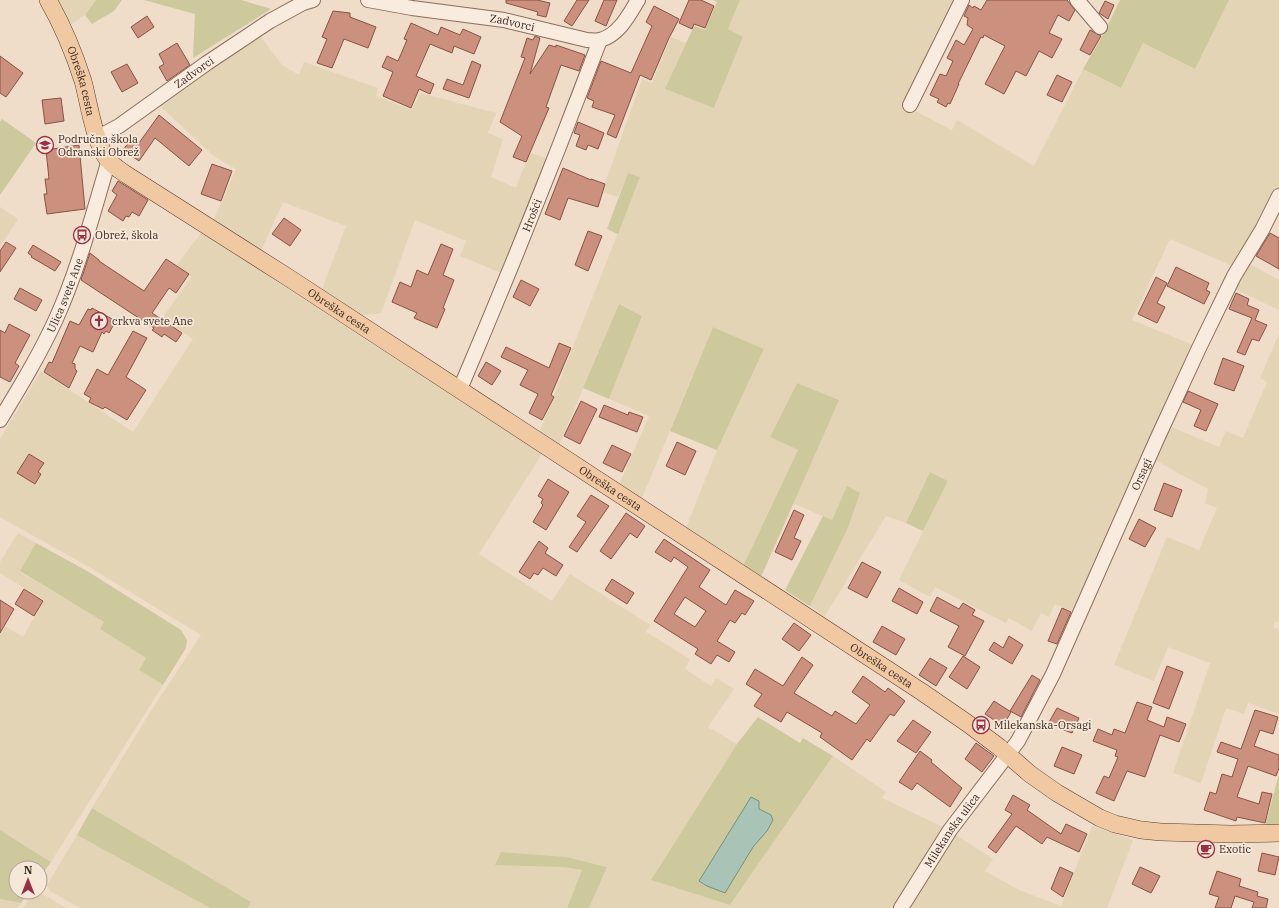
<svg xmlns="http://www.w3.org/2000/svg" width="1279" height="908" viewBox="0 0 1279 908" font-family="'IBM Plex Serif',serif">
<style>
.farmland{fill:#e4d4b6}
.green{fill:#cdc99c}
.water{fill:#aac3b7;stroke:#709283}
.building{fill:#cc907f;stroke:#8a5243;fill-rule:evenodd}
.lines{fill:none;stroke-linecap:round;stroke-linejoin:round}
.minor-casing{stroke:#8b6d5d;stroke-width:16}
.major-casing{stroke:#593c31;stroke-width:18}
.minor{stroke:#f9ebdd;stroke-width:14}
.major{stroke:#f0c9a2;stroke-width:17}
.labels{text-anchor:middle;stroke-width:3.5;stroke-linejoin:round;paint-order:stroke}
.street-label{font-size:11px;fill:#3c2921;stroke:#f6e8d9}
.poi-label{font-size:11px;fill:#3c2921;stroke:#f6e8d9;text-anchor:start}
</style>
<rect width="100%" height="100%" fill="#efdcc9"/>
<!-- farmland -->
<path class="farmland" d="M56 0H96L85 15 70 25Z
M740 0H957L905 106 952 130 957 120 1034 166 1083 69 1121 88 1143 43 1195 69 1229 0H1279V189L1235 267 1170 239 1132 320 1196 346 1075 612 1055 604 1049 617 1041 613 1032 631 1009 618 1006 623 935 587 930 597 899 580 948 481 930 472 906 523 886 516 825 616 810 606 848 528 860 493 847 487 832 520 792 503 838 400 797 383 770 437 798 450 743 566 686 528 717 450 764 349 713 327 642 498 619 485 649 416 609 399 642 316 619 304 559 445 539 433 640 177 628 173 618 197 602 192 642 79 652 83 671 37 686 43 666 89 714 108 743 37 728 29Z
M260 36 282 65 299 75 304 62 378 88 376 96 412 110 420 93 496 113 488 133 503 139 491 177 516 188 526 162 531 153 551 160 504 274 460 256 466 241 415 220 381 313 357 316 321 292 346 226 283 202 261 251 213 221 236 169 215 157 159 105 212 66Z
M0 207 18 219 0 247Z
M202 232 380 349 543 452 479 554 552 601 570 574 650 625 646 632 690 659 685 669 711 686 716 678 734 689 708 727 737 744 651 880 730 905 833 756 886 792 882 798 945 828 893 908H589L607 867 567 857 501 852 563 867 582 870 567 908H248L251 902 92 808 147 717 201 635 89 567 0 517V439L41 371 133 432 193 339 162 319 191 277 176 266Z
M1246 262 1279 280V310L1235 289Z
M1279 334V622L1276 621 1273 627 1279 630V714L1248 703 1244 714 1226 708 1201 783 1173 773 1210 663 1168 647 1154 681 1114 665 1167 537 1199 550 1217 508 1205 503 1208 489 1176 472 1152 458 1167 425 1219 447 1226 431 1243 438 1267 382 1260 378Z
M18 533 36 543 20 572 105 622 100 629 146 658 139 670 163 685 51 862 0 830V623L23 637 44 600 0 573V562Z
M1092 826 1133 840 1107 908H910L956 835 993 859 985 871 1019 890 1061 906Z
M77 835 210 908H80L50 891 47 885Z
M34 892H39L66 908H23Z
M0 899 21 903 18 908H0Z"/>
<!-- green -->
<path class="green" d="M96 0H122L114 11 92 24 85 15Z
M144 0H241L271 9 193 58 195 14Z
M713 0H740L728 29 743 37 714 108 665 89 694 26 705 30 717 2Z
M1120 0H1229L1195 69 1143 43 1121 88 1083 69 1103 35Z
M2 119 36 143 0 195V122Z
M628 173 640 177 618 234 607 229Z
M619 304 642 316 609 399 583 388Z
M713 327 764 349 717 450 670 431Z
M797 383 839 400 761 577 743 566 798 450 770 437Z
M930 472 948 481 923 531 906 523Z
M847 486 860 493 848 528 810 606 785 590 823 516 832 520Z
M36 543 87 571 181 630 187 640 186 648 163 685 139 670 146 658 100 629 104 622 20 571Z
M758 717 800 743 803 738 833 756 730 905 651 880 737 744Z
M1279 774V826H1265Z
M92 808 251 902 248 908H210L77 835Z
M0 830 51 862 40 877V868H16V892H29L21 903 0 899Z
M501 852 567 857 607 867 589 908H567L582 870 563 867 495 865Z"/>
<!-- water -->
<path class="water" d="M751 797 759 801V809L771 815 773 820 767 831 753 847 725 893 707 886 699 881Z"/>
<!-- building -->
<path class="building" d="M506 0H537L550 3 546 17 537 15 538 12 506 3Z
M577 0H589L572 26 564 21Z
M604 0H617L606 26 595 21Z
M689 0H701L714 6 705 28 694 24 692 29 679 23Z
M987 0H1067L1075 10 1069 21 1058 15 1049 33 1062 39 1052 58 1039 51 1026 76 1016 71 1004 94 985 84 1005 46 984 35 983 38 981 37 958 84H959L950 104 948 103 946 107 937 102 939 99 930 95 940 74 946 76 953 61 947 58 956 40 964 45 973 29 967 25 968 18 964 16 969 5 973 8 974 6 981 10Z
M1105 1 1114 5 1108 19 1099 13Z
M654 6 679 19 669 38 651 80 640 75 616 138 607 134 615 115 592 107 594 101 587 98 601 61 631 73 652 26 646 22Z
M333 11 350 13V17L376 27 368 48 344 39 332 68 317 63 327 39 322 37Z
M147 16 154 27 138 38 131 27Z
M411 23 438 35 441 27 460 35 463 29 481 37 474 54 454 46 452 53 430 44 416 76 434 84 430 94 419 89 411 108 383 96 393 72 382 67 387 56 398 61 407 40 404 39Z
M1090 30 1101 36 1090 55 1080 50Z
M535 36 540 38 530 74 549 45 556 47V45L585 55 579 71 561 65 546 107 549 108 526 162 513 157 522 136 500 122 525 58 521 57 527 38 533 40Z
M177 43 190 65 167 81 159 67 164 64 159 54Z
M0 56 23 73 6 97 0 93Z
M472 61 481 65 469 98 443 89 447 79 463 85Z
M127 64 138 83 122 92 111 72Z
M1057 75 1072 82 1062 102 1047 95Z
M61 98 64 121 45 124 42 100Z
M159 115 202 150 189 166 155 138 139 161 123 150 132 138 139 143Z
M578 122 604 133 598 149 588 145 586 150 576 146 580 135 574 133Z
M79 145 85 209 47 214 44 194H47L45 179H49L46 150Z
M212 164 232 171 221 201 201 194Z
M563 168 591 180V179L605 184 598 207 568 198 560 220 545 214Z
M118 181 148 200 139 216 132 212 129 217 126 216 123 221 108 211 117 195 112 191Z
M284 218 301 230 290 246 272 234Z
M588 231 602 236 588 271 575 265Z
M1270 233 1279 238V269L1256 256Z
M6 242 16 248 0 272V251Z
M441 244 453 249 443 275 454 280 443 308 445 309 437 328 414 318 417 313 392 302 400 282 411 287 417 270 428 275Z
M33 245 61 262 55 271 31 257 32 256 28 253Z
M90 253 99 260V261L144 291 166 259 189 274 176 293 169 288 152 313 182 333 176 342 164 334 162 337 152 330 154 328 81 280Z
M1176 267 1209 283 1206 290 1210 292 1204 304 1167 286Z
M1156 277 1167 283 1157 303 1165 307 1157 323 1138 314Z
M521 280 539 289 530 306 513 297Z
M20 288 42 300 36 311 14 299Z
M1236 293 1249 299 1247 305 1259 310 1255 320 1267 325 1259 341 1252 339 1245 355 1237 352 1252 318 1229 309Z
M92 308 112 319 110 322 114 324 109 333 106 331 104 334 102 332 93 352 80 346 72 363 75 364V369L77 371 69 388 44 372 49 362 52 363 70 321 79 325 88 309 91 310Z
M9 324 30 335 15 363 19 366 10 382 0 377V330L5 333Z
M133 331 147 338 126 377 146 390 127 420 105 407 103 409 89 402 91 398 84 394 97 369 108 375Z
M559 343 571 348 551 395 554 397 542 420 529 413 538 394 520 385 528 370 501 357 506 347 549 368Z
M1223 358 1244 366 1234 391 1214 384Z
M486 362 501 371 492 385 478 376Z
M1188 391 1218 404 1206 431 1194 426 1201 410 1183 402Z
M581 401 597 409 580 444 564 436Z
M604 405 628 415 629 412 643 417 637 432 599 417Z
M677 442 696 451 685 475 666 466Z
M612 445 631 454 622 472 603 463Z
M29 454 44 463 38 472 41 474 35 484 17 473Z
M548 479 569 492 546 530 533 522 543 505 541 503 543 499 538 496Z
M1164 483 1182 490 1172 517 1154 510Z
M591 495 609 506 577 552 569 547 586 522 577 516Z
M794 510 804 515 794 538 801 541 792 560 775 552Z
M626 513 645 526 637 538 630 533 611 559 600 551Z
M1139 519 1156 528 1145 547 1129 539Z
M664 539 710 570 699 587 726 605 735 590 754 601 745 615 742 613 735 623 730 620 717 641 735 652 729 662 717 655 711 664 695 654 698 649 654 621 688 567 674 557 671 562 655 552ZM685 597 706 611 695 627 674 614Z
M539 541 548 548 545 553 563 565 556 576 543 568 538 575 534 573 530 579 519 572Z
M862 562 881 572 867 598 848 588Z
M612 579 634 593 627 604 605 590Z
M899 588 923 602 917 614 892 601Z
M24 589 43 601 34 616 15 604Z
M937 597 959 609 963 603 975 610 972 615 984 621 965 656 948 647 959 626 930 611Z
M0 600 14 609 0 633Z
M1062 608 1071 612 1057 644 1048 641Z
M794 623 811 635 799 651 782 639Z
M882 626 905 639 896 655 873 642Z
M1009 636 1023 645 1012 664 989 650 994 642 1003 648Z
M963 656 980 667 967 689 949 677Z
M802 657 813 665 794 693 832 716 835 711 856 724 870 705 852 692 863 676 885 692 888 688 905 701 894 716 890 714 870 742 867 739 852 760 820 737 822 733 787 712 781 722 754 706 762 694 746 684 755 669 783 686Z
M930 658 947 668 936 686 919 675Z
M1167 666 1183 672 1169 709 1153 703Z
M1032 675 1040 680 1021 717 1010 711Z
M994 701 1011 712 1003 726 985 714Z
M1137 702 1152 707 1147 720 1164 727 1167 717 1186 724 1179 742 1160 735 1145 777 1127 771 1114 801 1096 793 1104 776 1109 778 1118 757 1115 756 1117 750 1093 741 1098 729 1112 735 1114 729 1125 733Z
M1057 708 1079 718 1072 733 1048 724Z
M1255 710 1278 717 1273 734 1260 730 1254 746 1279 755V768L1276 776 1248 766 1237 797 1259 804 1262 792 1272 794 1265 823 1237 817 1236 821 1204 810 1210 792 1216 794 1222 774 1232 777 1238 759 1217 752 1221 742 1241 749Z
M913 720 931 732 916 753 897 741Z
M976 743 994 756 982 772 965 759Z
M1062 747 1082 755 1074 774 1054 766Z
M920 751 932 760 931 762 962 788 950 807 917 783 912 790 899 782Z
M1013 795 1030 805 1027 810 1061 834 1066 824 1087 834 1079 852 1047 837 1042 844 1016 826 996 853 988 847 1012 814 1005 810Z
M1262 853 1279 857 1275 875 1258 871Z
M1060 867 1073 873 1063 897 1051 889Z
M1140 867 1160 876 1151 893 1132 884Z
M1217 871 1241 879 1239 886 1258 892 1257 896 1268 899 1266 908H1252L1254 902 1235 896 1231 908H1215L1219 897 1209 894Z"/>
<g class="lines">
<!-- minor casing -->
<g class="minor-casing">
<g id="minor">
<path id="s1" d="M368 0 412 8 504 20 587 40C591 40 596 41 600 40 619 35 629 15 638 0"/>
<path d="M1077 0 1100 27"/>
<path d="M910 105 962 0"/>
<path id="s2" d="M98 137 119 126 207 63 270 21 303 3 313 0"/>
<path id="s3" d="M460 389C509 274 556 157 600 40"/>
<path id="s4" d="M0 420C20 387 40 354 56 319 79 268 93 213 109 160"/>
<path id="s5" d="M901 908 950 830 1018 741 1053 674 1157 439 1199 348 1234 276 1262 230 1279 196"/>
</g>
</g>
<!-- major casing -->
<g class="major-casing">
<g id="major">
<path id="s6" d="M48 0C63 26 74 53 83 81 89 103 94 142 108 160 113 166 121 171 127 175L289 278 922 692 967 723 999 747 1030 774 1057 793 1100 818 1115 824 1141 830 1161 832 1230 834 1279 833"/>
</g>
</g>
<!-- minor -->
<use href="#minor" class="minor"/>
<!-- major -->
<use href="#major" class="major"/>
</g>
<!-- icons -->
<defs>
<g id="school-ring" transform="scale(0.9)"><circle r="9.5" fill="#f6e8d9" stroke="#9a2e44" stroke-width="1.5"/><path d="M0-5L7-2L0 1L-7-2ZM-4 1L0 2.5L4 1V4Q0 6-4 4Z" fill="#9a2e44"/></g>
<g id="bus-ring" transform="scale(0.9)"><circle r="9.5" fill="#f6e8d9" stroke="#9a2e44" stroke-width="1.5"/><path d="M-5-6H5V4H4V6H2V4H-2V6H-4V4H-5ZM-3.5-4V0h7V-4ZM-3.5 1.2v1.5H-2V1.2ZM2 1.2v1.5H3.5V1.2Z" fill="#9a2e44"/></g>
<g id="church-ring" transform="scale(0.9)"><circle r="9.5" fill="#f6e8d9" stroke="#9a2e44" stroke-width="1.5"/><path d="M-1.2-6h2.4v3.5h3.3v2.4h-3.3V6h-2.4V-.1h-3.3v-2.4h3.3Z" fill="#9a2e44"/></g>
<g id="cafe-ring" transform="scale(0.9)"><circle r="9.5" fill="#f6e8d9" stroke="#9a2e44" stroke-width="1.5"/><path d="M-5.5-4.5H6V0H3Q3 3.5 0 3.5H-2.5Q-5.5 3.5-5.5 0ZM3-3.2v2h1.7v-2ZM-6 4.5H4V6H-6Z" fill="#9a2e44"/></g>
</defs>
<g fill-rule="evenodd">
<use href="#school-ring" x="45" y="145"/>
<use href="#bus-ring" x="82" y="235"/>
<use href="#church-ring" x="99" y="321"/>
<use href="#bus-ring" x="981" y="725"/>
<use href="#cafe-ring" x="1206" y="849"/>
</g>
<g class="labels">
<!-- street labels -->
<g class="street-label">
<text dy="4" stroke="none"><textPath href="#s1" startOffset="146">Zadvorci</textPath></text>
<text dy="4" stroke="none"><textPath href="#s2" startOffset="116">Zadvorci</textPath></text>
<text dy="4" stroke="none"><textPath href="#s6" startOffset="88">Obreška cesta</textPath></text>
<text dy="4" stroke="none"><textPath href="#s3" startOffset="188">Hrošći</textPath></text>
<text dy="4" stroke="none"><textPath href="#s4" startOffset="141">Ulica svete Ane</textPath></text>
<text dy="4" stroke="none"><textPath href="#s6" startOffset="448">Obreška cesta</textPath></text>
<text dy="4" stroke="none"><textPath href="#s5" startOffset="498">Orsagi</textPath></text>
<text dy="4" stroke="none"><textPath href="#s6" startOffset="772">Obreška cesta</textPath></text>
<text dy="4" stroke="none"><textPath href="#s6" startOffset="1096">Obreška cesta</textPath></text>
<text dy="4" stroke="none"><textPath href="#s5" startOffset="93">Milekanska ulica</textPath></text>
</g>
<!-- poi labels -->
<g class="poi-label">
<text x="58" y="143">Područna škola<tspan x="58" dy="13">Odranski Obrež</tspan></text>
<text x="95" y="239">Obrež, škola</text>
<text x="112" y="325">crkva svete Ane</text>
<text x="994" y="729">Milekanska-Orsagi</text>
<text x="1219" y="853">Exotic</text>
</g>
</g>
<!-- north arrow -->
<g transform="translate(28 880)"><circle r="19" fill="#f6e8d9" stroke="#ac9c8f"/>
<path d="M0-3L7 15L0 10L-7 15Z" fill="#9a2e44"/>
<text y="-6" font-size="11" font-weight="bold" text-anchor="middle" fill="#3c2921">N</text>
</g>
</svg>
